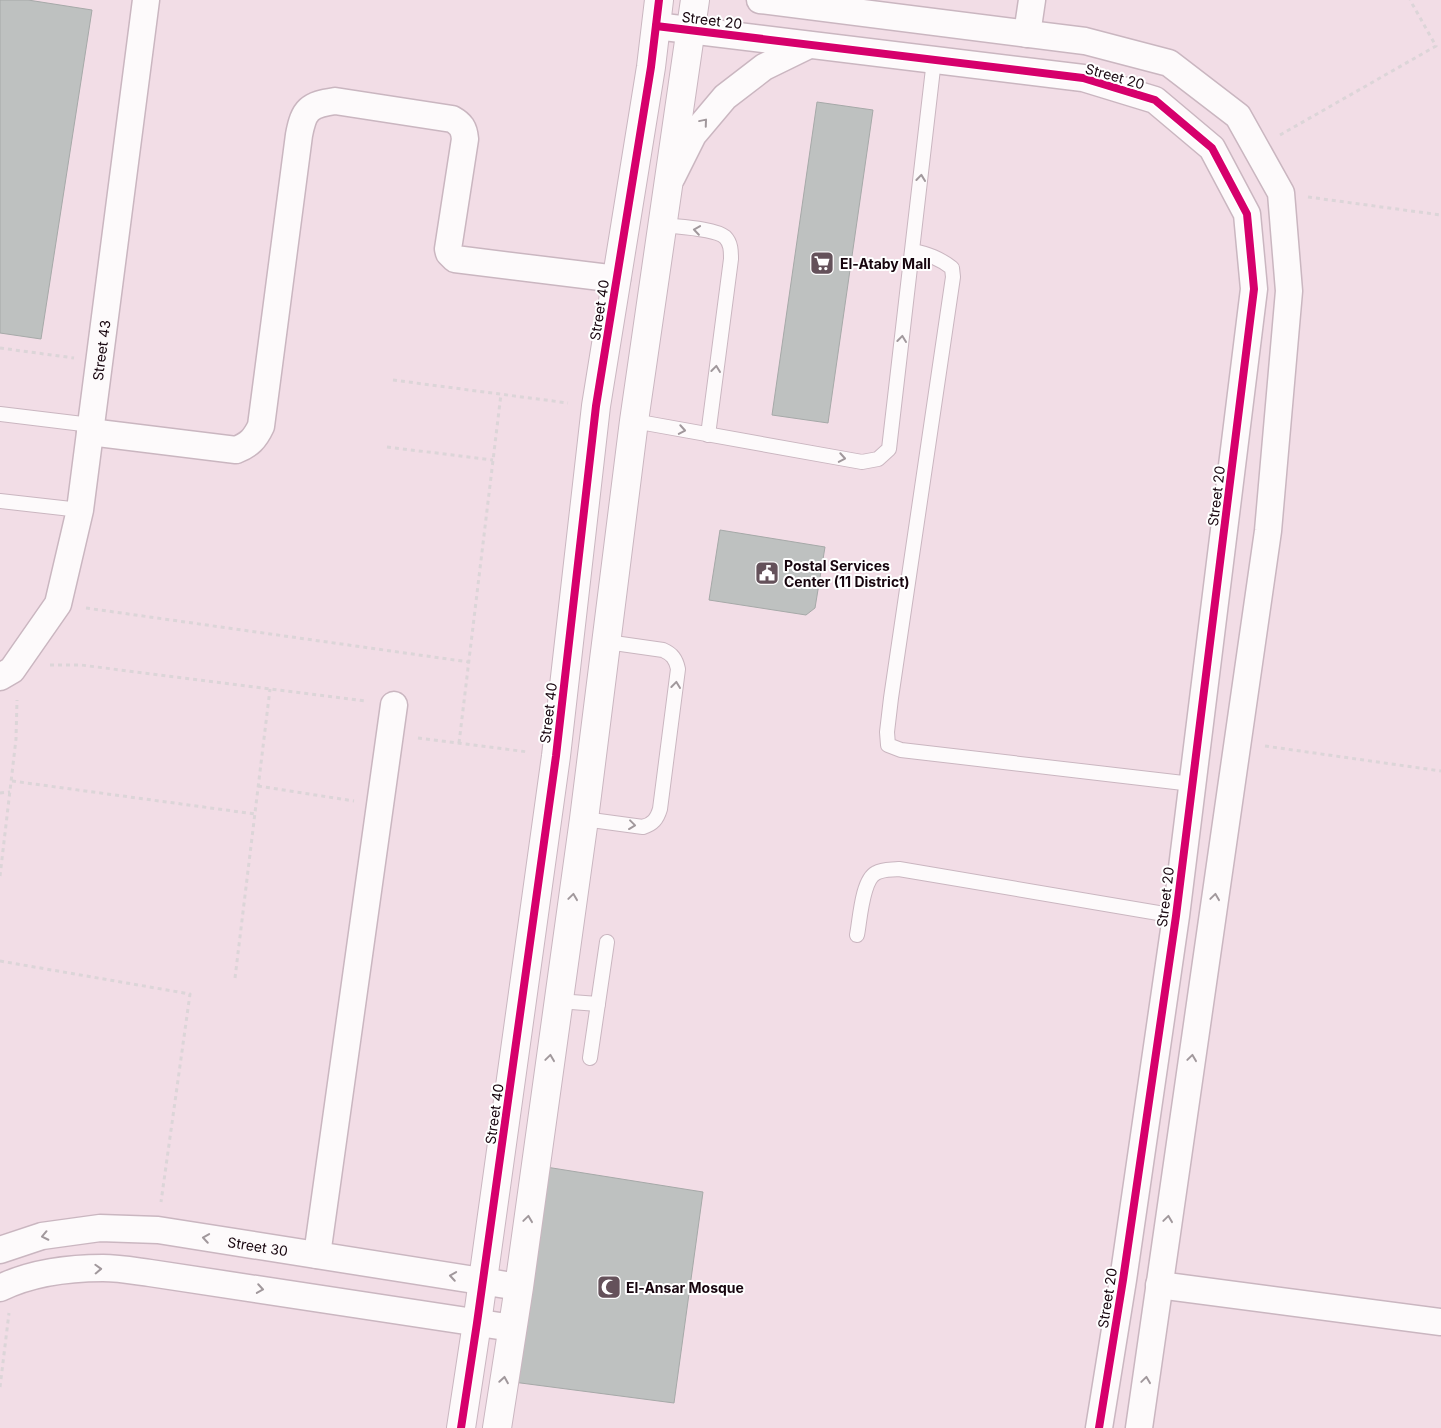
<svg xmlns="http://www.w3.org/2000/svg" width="1441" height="1428" font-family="Inter,sans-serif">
<rect width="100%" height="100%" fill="#f2dde6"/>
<g fill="#bec1c0" stroke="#a6a9a8">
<path d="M 0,0 L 28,0 L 92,10 L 41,339 L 0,333 Z"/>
<path d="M 817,102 L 873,110 L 828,423 L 772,415 Z"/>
<path d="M 720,530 L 825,547 L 815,608 L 806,615 L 709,600 Z"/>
<path d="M 546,1167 L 703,1192 L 674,1403 L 513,1382 Z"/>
</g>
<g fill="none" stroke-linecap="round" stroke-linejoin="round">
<g stroke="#cab6c0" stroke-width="16">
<g id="service">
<path d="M 663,225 C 678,227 714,228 725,237 C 731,243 731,251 731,259 L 708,435"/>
<path d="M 913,251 C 928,254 939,258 952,268 L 953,277 L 891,698 L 887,732 L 888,745 L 901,750 L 1192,784"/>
<path d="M 0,414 L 91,425"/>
<path d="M 634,421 L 862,462 L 878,459 L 889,449 L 934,60"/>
<path d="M 0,501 L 80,510"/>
<path d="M 584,819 L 643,827 C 653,824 657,819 660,809 L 678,669 C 676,659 672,654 663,650 L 607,642"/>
<path d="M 857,935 C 860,920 862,880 876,873 C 883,869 891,870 899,869 L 1176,916"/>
<path d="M 558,1001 L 598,1004"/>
<path d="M 590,1058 L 607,942"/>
</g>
</g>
<g stroke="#cab6c0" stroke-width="29">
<g id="minor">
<path d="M 760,0 L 1085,41 L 1169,63 L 1238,116 L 1281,193 L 1289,291 L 1268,531 L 1139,1428"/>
<path d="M 656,26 L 1083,78 L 1155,100 L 1212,148 L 1247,214 L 1254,289 L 1176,916 L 1123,1280 L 1099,1428"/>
<path d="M 1027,34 L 1032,0"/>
<path d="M 672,177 L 693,135 L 725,97 L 764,67 L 809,45"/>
<path d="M 90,432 L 236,450 C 249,445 255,439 261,426 L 299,135 C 304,109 309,105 335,101 L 452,119 C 461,124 464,128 465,139 L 448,249 L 449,253 L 455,259 L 617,279"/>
<path id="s1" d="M 0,677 L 12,670 L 58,604 L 80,510 L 146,0"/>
<path id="s2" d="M 0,1250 L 42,1236 L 100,1228 L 158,1230 L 519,1287"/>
<path d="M 317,1255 L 394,705"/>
<path d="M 1159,1285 L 1441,1322"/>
<path d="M 0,1288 C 31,1273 69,1268 103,1268 C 119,1268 135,1271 150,1273 L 513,1328"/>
</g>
</g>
<g stroke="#cab6c0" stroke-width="30">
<g id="tertiary">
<path d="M 461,1428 L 477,1323 L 556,756 L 596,406 L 651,67 L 659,0"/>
<path d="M 497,1428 L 519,1287 L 584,819 L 634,421 L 695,0"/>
</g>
</g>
<g stroke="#dcd5d8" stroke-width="3" stroke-dasharray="4 4" stroke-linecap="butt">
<path d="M 1280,135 L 1436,46 L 1410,0"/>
<path d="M 1308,197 L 1441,215"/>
<path d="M 0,348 L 74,358"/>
<path d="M 393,380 L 568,403"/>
<path d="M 387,447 L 493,460"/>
<path d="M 86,608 L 469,662"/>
<path d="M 50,665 L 81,665 L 366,701"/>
<path d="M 418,738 L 528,752"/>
<path d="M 459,743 L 501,394"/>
<path d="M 1265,746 L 1441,771"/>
<path d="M 12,781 L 255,814"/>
<path d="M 258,786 L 354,801"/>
<path d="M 0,793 L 10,792"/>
<path d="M 0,876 L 16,739 L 17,700"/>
<path d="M 0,961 L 190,994 L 161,1202"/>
<path d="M 235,978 L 270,689"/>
<path d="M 0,1387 L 9,1313"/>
</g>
<use href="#service" stroke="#fdfafb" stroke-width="14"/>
<use href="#minor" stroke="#fdfafb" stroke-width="26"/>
<use href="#tertiary" stroke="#fdfafb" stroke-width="28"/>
<g stroke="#fff" stroke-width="11">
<g id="cycleway">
<path d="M 656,26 L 1083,78 L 1155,100 L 1212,148 L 1247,214 L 1254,289 L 1176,916 L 1123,1280 L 1099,1428"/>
<path d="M 461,1428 L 477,1323 L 556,756 L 596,406 L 651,67 L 659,0"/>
</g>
</g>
<use href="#cycleway" stroke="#d6006c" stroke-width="8"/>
</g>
<defs><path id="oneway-chevron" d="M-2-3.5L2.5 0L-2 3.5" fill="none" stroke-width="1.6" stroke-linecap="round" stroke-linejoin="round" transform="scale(1.25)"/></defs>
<g stroke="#a1989c">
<use href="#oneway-chevron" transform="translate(704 122) rotate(-50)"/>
<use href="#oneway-chevron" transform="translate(921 178) rotate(-84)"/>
<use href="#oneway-chevron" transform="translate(697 230) rotate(-172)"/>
<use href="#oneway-chevron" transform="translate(902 339) rotate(-83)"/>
<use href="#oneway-chevron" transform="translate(716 369) rotate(-83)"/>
<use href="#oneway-chevron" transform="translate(682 430) rotate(10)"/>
<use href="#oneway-chevron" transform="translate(842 458) rotate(10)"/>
<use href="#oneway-chevron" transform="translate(676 685) rotate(-83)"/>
<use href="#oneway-chevron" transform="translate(632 825) rotate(7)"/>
<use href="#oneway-chevron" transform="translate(573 897) rotate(-82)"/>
<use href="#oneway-chevron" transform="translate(1215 897) rotate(-82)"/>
<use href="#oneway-chevron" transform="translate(550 1058) rotate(-82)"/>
<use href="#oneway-chevron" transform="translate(1192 1058) rotate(-82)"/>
<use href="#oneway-chevron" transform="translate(528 1219) rotate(-82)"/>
<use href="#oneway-chevron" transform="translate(1168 1219) rotate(-82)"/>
<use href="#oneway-chevron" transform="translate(45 1236) rotate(168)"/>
<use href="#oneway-chevron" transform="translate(206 1238) rotate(-171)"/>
<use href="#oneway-chevron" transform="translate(98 1269) rotate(-2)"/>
<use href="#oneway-chevron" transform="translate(453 1276) rotate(-171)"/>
<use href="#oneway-chevron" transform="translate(260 1289) rotate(9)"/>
<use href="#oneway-chevron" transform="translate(504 1380) rotate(-81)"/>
<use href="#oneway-chevron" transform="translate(1146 1380) rotate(-82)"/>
</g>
<defs>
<g id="supermarket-square" transform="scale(1.25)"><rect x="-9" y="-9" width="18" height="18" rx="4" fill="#64515a" stroke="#fff"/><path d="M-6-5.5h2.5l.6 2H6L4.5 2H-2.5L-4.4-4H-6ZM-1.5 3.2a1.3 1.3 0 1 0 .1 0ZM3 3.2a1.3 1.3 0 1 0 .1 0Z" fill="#fff"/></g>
<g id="civic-square" transform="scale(1.25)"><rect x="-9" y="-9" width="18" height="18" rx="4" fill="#64515a" stroke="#fff"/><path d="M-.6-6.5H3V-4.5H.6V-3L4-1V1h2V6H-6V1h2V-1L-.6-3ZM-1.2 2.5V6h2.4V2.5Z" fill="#fff"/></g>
<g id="mosque-square" transform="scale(1.25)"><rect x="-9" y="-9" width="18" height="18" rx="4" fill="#64515a" stroke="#fff"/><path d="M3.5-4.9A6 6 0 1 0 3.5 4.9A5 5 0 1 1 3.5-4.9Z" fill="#fff"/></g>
</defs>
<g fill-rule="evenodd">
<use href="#supermarket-square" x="822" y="263"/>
<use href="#civic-square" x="767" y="573"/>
<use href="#mosque-square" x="609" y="1287"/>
</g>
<g text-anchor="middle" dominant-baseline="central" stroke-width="4" stroke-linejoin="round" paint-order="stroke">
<g font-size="14" fill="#17050e" stroke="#fff">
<text transform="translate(712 20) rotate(7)">Street 20</text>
<text transform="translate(1115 76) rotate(16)">Street 20</text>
<text transform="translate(599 310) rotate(-81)">Street 40</text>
<text stroke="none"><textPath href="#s1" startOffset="352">Street 43</textPath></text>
<text transform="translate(1216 496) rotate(-83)">Street 20</text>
<text transform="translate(548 713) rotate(-83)">Street 40</text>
<text transform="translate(1165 897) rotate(-83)">Street 20</text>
<text transform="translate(494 1114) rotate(-82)">Street 40</text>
<text stroke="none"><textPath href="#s2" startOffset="262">Street 30</textPath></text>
<text transform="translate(1107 1298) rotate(-81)">Street 20</text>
</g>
<g font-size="14" font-weight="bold" fill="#17050e" stroke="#fff" text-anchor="start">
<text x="840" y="263">El-Ataby Mall</text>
<text x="784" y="565">Postal Services<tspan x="784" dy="16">Center (11 District)</tspan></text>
<text x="626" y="1287">El-Ansar Mosque</text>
</g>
</g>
</svg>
